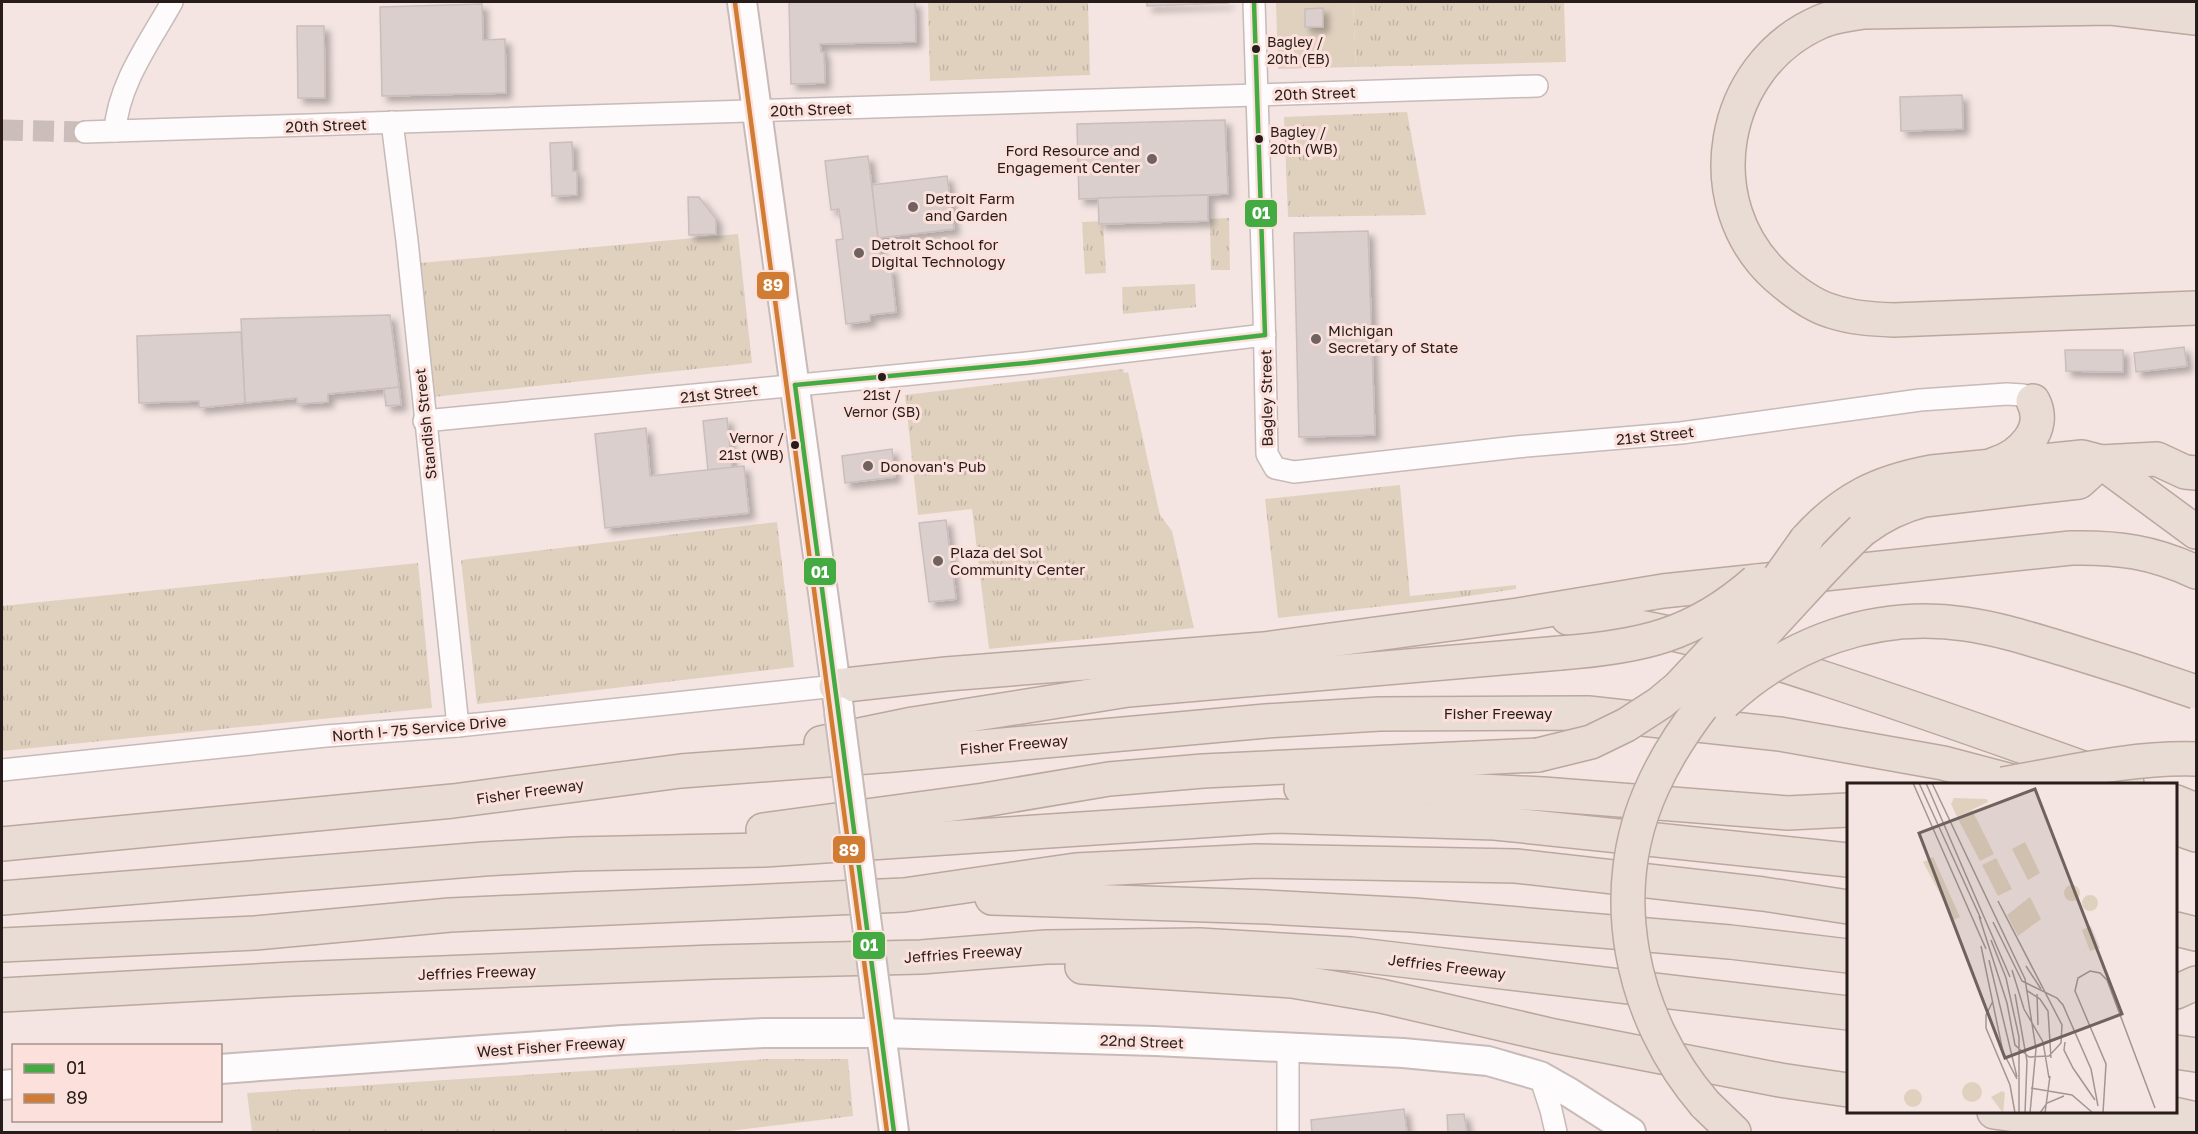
<svg xmlns="http://www.w3.org/2000/svg" width="2198" height="1134" font-family="'Golos Text',sans-serif">
<defs>
<pattern id="grass-tufts" width="24" height="20" patternUnits="userSpaceOnUse" patternTransform="scale(1.5)"><rect width="24" height="20" fill="#e0d1bf"/><path d="M3 7l-1-3M5 7V3M7 7l1-3M15 17l-1-3M17 17v-4M19 17l1-3" fill="none" stroke="#c0b3a4"/></pattern>
<filter id="shadow"><feDropShadow dx="5.5" dy="5.5" stdDeviation="3" flood-color="#0004"/></filter>
</defs>
<rect width="100%" height="100%" fill="#f4e5e2"/>
<g fill="url(#grass-tufts)">
<path d="M 928,2 L 1088,2 L 1090,75 L 930,81 Z"/>
<path d="M 1353,2 L 1564,2 L 1566,62 L 1356,67 Z"/>
<path d="M 1407,112 L 1426,215 L 1288,217 L 1284,117 Z"/>
<path d="M 1229,218 L 1230,270 L 1211,270 L 1210,219 Z"/>
<path d="M 1103,221 L 1106,273 L 1085,274 L 1082,222 Z"/>
<path d="M 738,234 L 752,363 L 433,397 L 420,263 Z"/>
<path d="M 1195,284 L 1196,307 L 1123,314 L 1122,287 Z"/>
<path d="M 1123,369 L 1124,373 L 1128,372 L 1160,515 L 1172,531 L 1194,628 L 989,649 L 972,509 L 918,515 L 905,395 Z"/>
<path d="M 1400,485 L 1410,596 L 1516,585 L 1516,589 L 1455,598 L 1278,618 L 1265,499 Z"/>
<path d="M 777,522 L 794,667 L 477,704 L 461,560 Z"/>
<path d="M 418,563 L 432,708 L 2,751 L 2,606 Z"/>
<path d="M 766,1059 L 848,1059 L 853,1116 L 722,1132 L 252,1132 L 247,1093 Z"/>
</g>
<path fill="#e0d1bf" d="M 1276,2 L 1353,2 L 1356,67 L 1278,69 Z"/>
<g fill="#dbcfcd" stroke="#cabdbd" stroke-width="1.5" filter="url(#shadow)">
<path d="M 789,2 L 915,2 L 916,42 L 820,44 L 821,52 L 824,52 L 825,83 L 791,84 Z"/>
<path d="M 1147,2 L 1228,2 L 1228,3 L 1147,6 Z"/>
<path d="M 482,4 L 483,40 L 505,39 L 506,93 L 382,96 L 380,7 Z"/>
<path d="M 1323,8 L 1323,27 L 1305,27 L 1305,9 Z"/>
<path d="M 297,26 L 324,26 L 325,98 L 298,98 Z"/>
<path d="M 1962,95 L 1963,129 L 1901,131 L 1900,97 Z"/>
<path d="M 1225,120 L 1228,194 L 1079,199 L 1077,124 Z"/>
<path d="M 572,142 L 573,171 L 577,171 L 577,195 L 552,196 L 550,143 Z"/>
<path d="M 868,156 L 882,268 L 891,267 L 896,312 L 870,315 L 870,321 L 846,324 L 836,240 L 843,239 L 839,209 L 831,210 L 825,161 Z"/>
<path d="M 947,176 L 954,229 L 878,238 L 872,185 Z"/>
<path d="M 1208,195 L 1208,221 L 1099,224 L 1098,198 Z"/>
<path d="M 688,197 L 699,197 L 716,219 L 716,234 L 689,235 Z"/>
<path d="M 1368,231 L 1375,435 L 1299,437 L 1294,233 Z"/>
<path d="M 390,315 L 399,387 L 328,394 L 328,402 L 297,404 L 297,398 L 245,403 L 241,319 Z"/>
<path d="M 241,332 L 245,403 L 199,408 L 199,401 L 139,403 L 137,336 Z"/>
<path d="M 2184,347 L 2187,366 L 2136,372 L 2134,353 Z"/>
<path d="M 2065,350 L 2123,350 L 2123,372 L 2066,371 Z"/>
<path d="M 399,387 L 401,405 L 386,406 L 384,389 Z"/>
<path d="M 727,418 L 732,468 L 708,470 L 703,421 Z"/>
<path d="M 646,428 L 650,476 L 744,466 L 749,513 L 605,528 L 595,434 Z"/>
<path d="M 892,449 L 895,477 L 845,483 L 842,456 Z"/>
<path d="M 946,520 L 956,599 L 929,602 L 919,523 Z"/>
<path d="M 1404,1109 L 1407,1132 L 1312,1132 L 1311,1120 Z"/>
<path d="M 1464,1114 L 1467,1132 L 1448,1132 L 1447,1115 Z"/>
</g>
<g fill="none" stroke-linecap="round" stroke-linejoin="round">
<path stroke="#cbbdba" stroke-width="21" stroke-dasharray="21 10" stroke-linecap="butt" d="M 2,130 L 85,132"/>
<g stroke="#c7bab8" stroke-width="24">
<g id="street">
<path d="M 1254,2 L 1264,312 L 1267,454 L 1275,468 L 1294,472 L 1516,447 L 1681,433 L 1920,400 L 2007,394 L 2023,395 L 2033,401"/>
<path d="M 392,122 L 407,241 L 458,726"/>
<path d="M 115,131 C 118,84 150,42 172,2"/>
<path d="M 85,132 L 1537,86"/>
<path d="M 424,421 L 1027,363 L 1265,335"/>
<path d="M 2,770 L 326,736 L 458,726 L 836,686"/>
<path d="M 1288,1047 L 1288,1132"/>
<path d="M 1540,1076 L 1551,1110 L 1556,1132"/>
</g>
</g>
<g stroke="#c7bab8" stroke-width="32">
<g id="secondary">
<path d="M 742,2 L 839,709"/>
<path d="M 876,994 L 894,1132"/>
<path d="M 220,1069 L 623,1040 L 764,1033 L 881,1033 L 1155,1041 L 1403,1053 L 1488,1061 L 1540,1076 L 1570,1093 L 1631,1132"/>
<path d="M 2,1085 L 14,1084"/>
</g>
</g>
<g stroke="#baa89e" stroke-width="36">
<g id="highway">
<path d="M 2196,18 L 2111,8 L 1864,12 C 1849,14 1833,16 1820,22 C 1719,66 1696,204 1777,277 C 1793,291 1811,305 1831,311 C 1852,318 1872,319 1894,320 L 2196,308"/>
<path d="M 2101,462 L 2196,532"/>
<path d="M 1995,464 C 2021,456 2048,429 2033,401"/>
<path d="M 1862,530 C 1882,515 1900,506 1924,500 L 2079,482 L 2101,462"/>
<path d="M 1806,540 C 1843,499 1878,482 1932,472 L 2082,457 L 2101,462 L 2157,459 L 2185,472 L 2196,473"/>
<path d="M 1568,618 C 1659,624 1744,652 1829,680 C 1929,713 2028,748 2127,784"/>
<path d="M 836,686 L 946,674 L 1264,649 L 1518,615 L 1663,591 L 2071,548 C 2118,547 2153,552 2196,572"/>
<path d="M 821,743 L 913,724 L 1128,690 L 1560,653"/>
<path d="M 1301,788 L 1421,788 L 1543,794 L 1788,813 L 1848,810"/>
<path d="M 2176,802 L 2196,810"/>
<path d="M 2176,828 L 2196,835"/>
<path d="M 763,830 L 984,800 L 1109,779 L 1203,771 L 1538,755"/>
<path d="M 2,844 L 453,801 L 681,771 L 893,755 L 1266,721 L 1379,714 L 1588,713 L 1780,734 L 1943,763 L 2023,784"/>
<path d="M 2,898 L 484,859 L 574,854 L 764,850 L 1277,816 L 1495,823 L 1848,860"/>
<path d="M 992,898 L 1267,907 L 1413,915 L 1730,942 L 1848,956"/>
<path d="M 2176,929 L 2196,934"/>
<path d="M 2,945 L 255,933 L 450,915 L 904,895 L 1076,870 L 1256,861 L 1516,866 L 1763,894 L 1848,907"/>
<path d="M 1082,967 L 1292,981 L 1381,996 L 1554,1036 L 1780,1080 L 1848,1090"/>
<path d="M 2176,992 L 2196,983"/>
<path d="M 2,995 L 292,979 L 713,962 L 921,957 L 1046,947 L 1199,945 L 1351,954 L 1848,1013"/>
<path d="M 2176,1052 L 2196,1055"/>
<path d="M 1705,1104 L 1734,1132"/>
<path d="M 1994,1112 L 2071,1123 L 2168,1132"/>
<path d="M 2165,1112 L 2196,1119"/>
</g>
</g>
<use href="#street" stroke="#fdfbfb" stroke-width="21"/>
<use href="#secondary" stroke="#fdfbfb" stroke-width="28"/>
<use href="#highway" stroke="#e9dcd4" stroke-width="33"/>
<g stroke="#c7bab8" stroke-width="32" stroke-linecap="butt">
<path id="secondary-bridge" d="M 839,711 L 876,994"/>
</g>
<g stroke="#baa89e" stroke-width="36" stroke-linecap="butt">
<g id="highway-bridge">
<path d="M 1560,653 C 1640,647 1694,636 1756,581"/>
<path d="M 1724,703 C 1789,642 1876,611 1965,624 C 2000,629 2033,640 2067,650 C 2110,663 2153,677 2196,692"/>
<path d="M 1538,755 L 1591,742 L 1626,725 L 1660,703 L 1678,688 L 1772,588 L 1806,540"/>
<path d="M 2003,784 C 2066,773 2132,757 2196,759"/>
<path d="M 1705,1104 C 1630,1017 1604,892 1653,786 C 1682,722 1731,670 1777,619 C 1805,589 1832,558 1862,530"/>
</g>
</g>
<use href="#secondary-bridge" stroke="#fdfbfb" stroke-width="28"/>
<use href="#highway-bridge" stroke="#e9dcd4" stroke-width="33"/>
<g stroke="#fbe0db" stroke-width="9">
<g id="bus-1">
<path d="M 1254,2 L 1265,335"/>
<path d="M 795,385 L 894,1132"/>
<path d="M 795,385 L 1027,363 L 1265,335"/>
</g>
</g>
<g stroke="#fbe0db" stroke-width="9">
<path id="bus-2" d="M 735,3 L 887,1132"/>
</g>
<use href="#bus-1" stroke="#44aa42" stroke-width="4.5"/>
<use href="#bus-2" stroke="#d07c32" stroke-width="4.5"/>
</g>
<g fill="#271c19" stroke="#fbe0db" stroke-width="2">
<circle cx="1256" cy="49" r="5"/>
<circle cx="1259" cy="139" r="5"/>
<circle cx="882" cy="377" r="5"/>
<circle cx="795" cy="445" r="5"/>
</g>
<g fill="#6f625f" stroke="#fbe0db" stroke-width="2">
<circle cx="1152" cy="159" r="6"/>
<circle cx="913" cy="207" r="6"/>
<circle cx="859" cy="253" r="6"/>
<circle cx="1316" cy="339" r="6"/>
<circle cx="868" cy="466" r="6"/>
<circle cx="938" cy="561" r="6"/>
</g>
<g text-anchor="middle" dominant-baseline="central" stroke-width="6" stroke-linejoin="round" paint-order="stroke">
<g font-size="14" fill="#271c19" stroke="#fbe0db" text-anchor="start">
<text x="1267" y="41">Bagley /<tspan x="1267" dy="17">20th (EB)</tspan></text>
<text x="1270" y="131">Bagley /<tspan x="1270" dy="17">20th (WB)</tspan></text>
<text x="882" y="394" text-anchor="middle">21st /<tspan x="882" dy="17">Vernor (SB)</tspan></text>
<text x="784" y="437" text-anchor="end">Vernor /<tspan x="784" dy="17">21st (WB)</tspan></text>
</g>
<g font-size="15" fill="#271c19" stroke="#fbe0db">
<text transform="translate(1315 93) rotate(-2)">20th Street</text>
<text transform="translate(811 109) rotate(-2)">20th Street</text>
<text transform="translate(326 125) rotate(-2)">20th Street</text>
<text transform="translate(719 393) rotate(-6)">21st Street</text>
<text transform="translate(1266 398) rotate(-91)">Bagley Street</text>
<text transform="translate(425 424) rotate(-96)">Standish Street</text>
<text transform="translate(1655 435) rotate(-6)">21st Street</text>
<text x="1498" y="713">Fisher Freeway</text>
<text transform="translate(419 728) rotate(-5)">North I- 75 Service Drive</text>
<text transform="translate(1014 744) rotate(-5)">Fisher Freeway</text>
<text transform="translate(530 791) rotate(-8)">Fisher Freeway</text>
<text transform="translate(963 953) rotate(-4)">Jeffries Freeway</text>
<text transform="translate(1447 966) rotate(7)">Jeffries Freeway</text>
<text transform="translate(477 972) rotate(-2)">Jeffries Freeway</text>
<text transform="translate(1142 1041) rotate(2)">22nd Street</text>
<text transform="translate(551 1046) rotate(-4)">West Fisher Freeway</text>
</g>
<g font-size="15" fill="#271c19" stroke="#fbe0db" text-anchor="start">
<text x="1140" y="150" text-anchor="end">Ford Resource and<tspan x="1140" dy="17">Engagement Center</tspan></text>
<text x="925" y="198">Detroit Farm<tspan x="925" dy="17">and Garden</tspan></text>
<text x="871" y="244">Detroit School for<tspan x="871" dy="17">Digital Technology</tspan></text>
<text x="1328" y="330">Michigan<tspan x="1328" dy="17">Secretary of State</tspan></text>
<text x="880" y="466">Donovan's Pub</text>
<text x="950" y="552">Plaza del Sol<tspan x="950" dy="17">Community Center</tspan></text>
</g>
</g>
<g transform="translate(1847 783)">
<rect width="330" height="330" fill="#f4e5e2"/>
<path d="M 125,27 L 147,71 L 133,78 L 110,34 ZM 178,59 L 193,90 L 181,97 L 165,66 ZM 86,74 L 113,134 L 107,137 L 76,79 ZM 149,75 L 165,106 L 151,113 L 135,82 ZM217 110a8 8 0 1 1 16 0a8 8 0 1 1-16 0ZM235 120a8 8 0 1 1 16 0a8 8 0 1 1-16 0ZM 183,114 L 194,136 L 171,153 L 160,132 ZM 244,143 L 253,165 L 243,168 L 235,147 ZM115 309a10 10 0 1 1 20 0a10 10 0 1 1-20 0ZM57 315a9 9 0 1 1 18 0a9 9 0 1 1-18 0ZM 155,308 L 158,310 L 156,330 L 144,314 Z" fill="#e0d1bf"/>
<path d="M 107,15 L 140,16 L 141,19 L 110,34 L 104,21 Z" fill="#e0d1bf"/>
<path fill="none" stroke="#a29592" stroke-width="1.5" d="M 66,0 L 139,166M 72,0 L 134,136M 79,0 L 163,194M 85,0 L 178,196 L 189,266 L 183,330M 132,133 L 160,220 L 168,262 L 182,274 L 202,273 L 214,260 L 215,242 L 151,118M 146,139 L 175,198 L 210,215 L 216,222 L 244,286 L 251,323M 144,157 L 159,195 L 172,254 L 172,330M 134,163 L 156,269 L 170,296M 142,177 L 170,294M 179,183 L 194,206M 165,187 L 177,226 L 196,259 L 202,295M 179,207 L 193,216 L 201,228 L 204,275M 168,211 L 180,278 L 178,330M 190,211 L 191,242M 146,218 L 139,232 L 139,245 L 163,302 L 168,330M 218,259 L 217,267 L 226,285 L 248,317M 184,305 L 225,312 L 246,330M 193,330 L 200,320 L 217,313M 198,330 L 203,293M 256,330 L 259,281 L 228,208 L 231,195 L 243,188 L 253,190 L 260,197 L 308,325"/>
<path fill="#6f625f" fill-opacity="0.15" stroke="#6f625f" stroke-width="3" d="M 188,6 L 275,231 L 158,275 L 72,50 Z"/>
<rect width="330" height="330" fill="none" stroke="#271c19" stroke-width="3"/>
</g>
<g stroke="#fbe0db" stroke-width="2">
<rect x="1244" y="199" width="34" height="29" rx="6" fill="#44aa42"/>
<rect x="756" y="271" width="34" height="29" rx="6" fill="#d07c32"/>
<rect x="803" y="557" width="34" height="29" rx="6" fill="#44aa42"/>
<rect x="832" y="835" width="34" height="29" rx="6" fill="#d07c32"/>
<rect x="852" y="931" width="34" height="29" rx="6" fill="#44aa42"/>
</g>
<g font-size="16" text-anchor="middle" font-weight="bold" fill="#fff">
<text x="1261" y="219">01</text>
<text x="773" y="291">89</text>
<text x="820" y="578">01</text>
<text x="849" y="856">89</text>
<text x="869" y="951">01</text>
</g>
<rect width="2198" height="1134" fill="none" stroke="#271c19" stroke-width="6"/>
<rect x="12" y="1044" width="210" height="78" fill="#fbe0db" stroke="#a6928d" stroke-width="1.5"/>
<rect x="24" y="1064" width="30" height="9" fill="#44aa42" stroke="#a6928d" stroke-width="1.5"/>
<text x="66" y="1074" font-size="18" fill="#271c19">01</text>
<rect x="24" y="1094" width="30" height="9" fill="#d07c32" stroke="#a6928d" stroke-width="1.5"/>
<text x="66" y="1104" font-size="18" fill="#271c19">89</text>
</svg>
